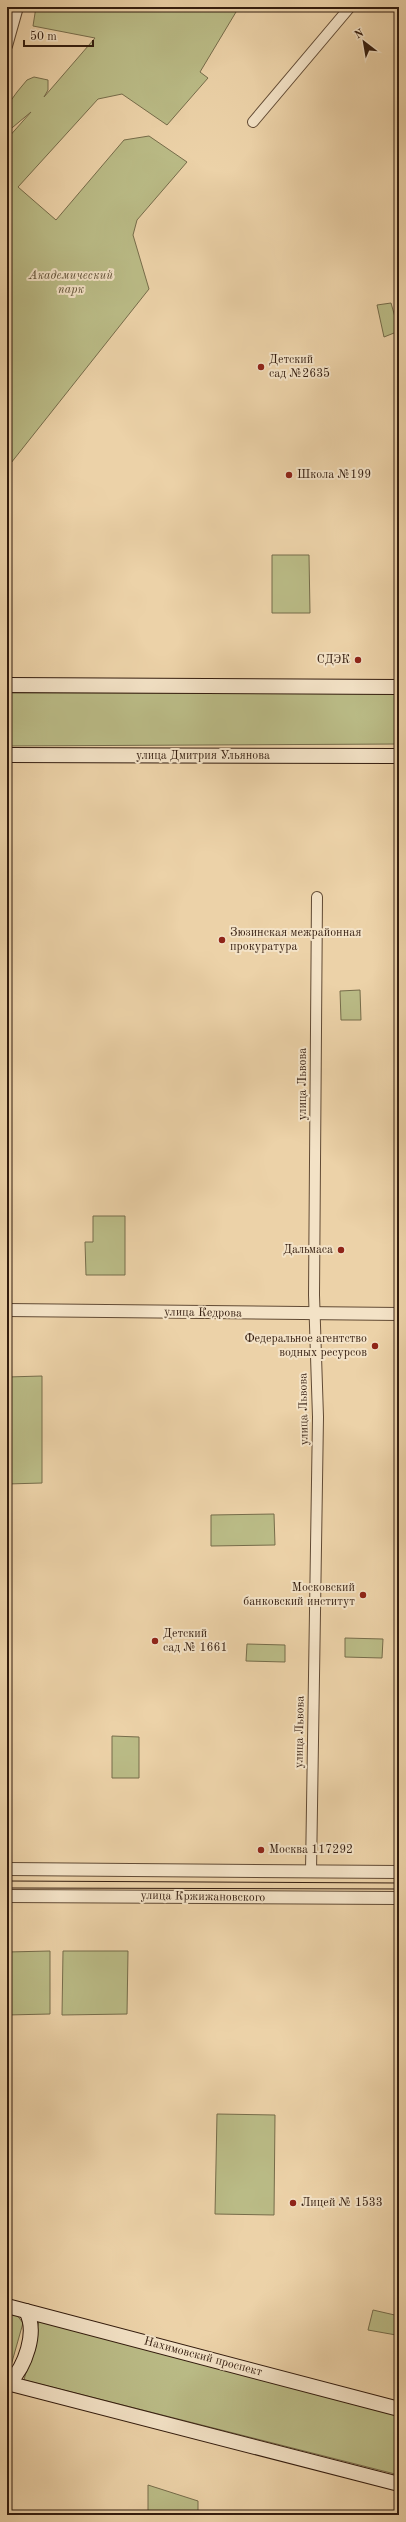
<svg xmlns="http://www.w3.org/2000/svg" width="406" height="2522" font-family="'Old Standard TT',serif">
<rect width="100%" height="100%" fill="#ecd2a8"/>
<filter id="stains"><feTurbulence type="fractalNoise" baseFrequency=".005" numOctaves="4"/><feColorMatrix values="0 0 0 0 .2 0 0 0 0 .09 0 0 0 0 .02 0 0 0 .5 -.17"/></filter>
<radialGradient id="worn" r=".72"><stop offset=".6" stop-color="#630" stop-opacity="0"/><stop offset="1" stop-color="#630" stop-opacity=".3"/></radialGradient>
<g fill="#babb86" stroke="#766c4a">
<path d="M 36,7 L 229,7 L 236,12 L 200,72 L 208,78 L 167,125 L 122,94 L 98,99 L 18,187 L 56,220 L 124,140 L 149,136 L 187,162 L 137,220 L 133,235 L 149,289 L 7,468 L 7,139 L 31,112 L 7,132 L 7,106 L 17,92 L 27,80 L 34,77 L 48,80 L 48,90 L 44,97 L 95,38 L 33,26 Z"/>
<path d="M 391,303 L 399,331 L 384,337 L 377,305 Z"/>
<path d="M 272,555 L 309,555 L 310,613 L 272,613 Z"/>
<path d="M 7,693 L 399,693 L 399,744 L 7,746 Z"/>
<path d="M 360,990 L 361,1020 L 341,1020 L 340,991 Z"/>
<path d="M 93,1216 L 125,1216 L 125,1275 L 86,1275 L 85,1242 L 93,1242 Z"/>
<path d="M 42,1376 L 42,1483 L 7,1484 L 7,1377 Z"/>
<path d="M 274,1514 L 275,1545 L 211,1546 L 211,1515 Z"/>
<path d="M 345,1638 L 383,1639 L 382,1658 L 345,1657 Z"/>
<path d="M 247,1644 L 285,1645 L 285,1662 L 246,1661 Z"/>
<path d="M 112,1736 L 139,1737 L 139,1778 L 112,1778 Z"/>
<path d="M 50,1951 L 50,2014 L 7,2015 L 7,1952 Z"/>
<path d="M 63,1951 L 128,1951 L 127,2014 L 62,2015 Z"/>
<path d="M 397,1962 L 399,1962 L 399,1998 L 396,1998 Z"/>
<path d="M 217,2114 L 275,2115 L 274,2215 L 215,2214 Z"/>
<path d="M 373,2310 L 399,2316 L 396,2335 L 368,2330 Z"/>
<path d="M 7,2312 L 16,2314 L 23,2323 L 10,2369 L 7,2370 Z"/>
<path d="M 39,2321 L 399,2415 L 399,2475 L 24,2380 Z"/>
<path d="M 148,2485 L 198,2501 L 198,2515 L 148,2515 Z"/>
</g>
<g fill="none" stroke-linecap="round" stroke-linejoin="round">
<g stroke="#614a34" stroke-width="12">
<g id="minor">
<path d="M 7,46 L 18,7"/>
<path d="M 253,122 L 350,7"/>
<path d="M 311,1871 L 318,1417 L 314,1295 L 317,897"/>
</g>
</g>
<g stroke="#614a34" stroke-width="14">
<g id="tertiary">
<path d="M 7,1310 L 399,1314"/>
<path d="M 7,1869 L 399,1872"/>
<path d="M 7,1896 L 399,1898"/>
</g>
</g>
<g stroke="#331c0e" stroke-width="16">
<g id="secondary">
<path d="M 7,685 L 399,687"/>
<path d="M 7,755 L 399,756"/>
<path d="M 7,2306 L 399,2409"/>
<path d="M 7,2383 L 399,2484"/>
<path d="M 9,2383 C 25,2367 38,2332 26,2311"/>
</g>
</g>
<use href="#minor" stroke="#f3e2c6" stroke-width="10"/>
<use href="#tertiary" stroke="#f3e2c6" stroke-width="12"/>
<use href="#secondary" stroke="#f3e2c6" stroke-width="14"/>
<g stroke="#331c0e" stroke-width="1">
<path d="M 7,1881 L 399,1883"/>
<path d="M 7,1888 L 399,1889"/>
</g>
</g>
<g fill="#8f2418" stroke="#f3e2c6" stroke-width="1.5">
<circle cx="261" cy="367" r="4"/>
<circle cx="289" cy="475" r="4"/>
<circle cx="358" cy="660" r="4"/>
<circle cx="222" cy="940" r="4"/>
<circle cx="341" cy="1250" r="4"/>
<circle cx="375" cy="1346" r="4"/>
<circle cx="363" cy="1595" r="4"/>
<circle cx="155" cy="1641" r="4"/>
<circle cx="261" cy="1850" r="4"/>
<circle cx="293" cy="2203" r="4"/>
</g>
<g text-anchor="middle" dominant-baseline="central" stroke-width="4" stroke-linejoin="round" paint-order="stroke">
<g font-size="12" font-style="italic" fill="#5c4c32" stroke="#f3e2c6">
<text x="71" y="276">Академический<tspan x="71" dy="14">парк</tspan></text>
</g>
<g font-size="12" fill="#331c0e" stroke="#f3e2c6" text-anchor="start">
<text x="269" y="360">Детский<tspan x="269" dy="14">сад №2635</tspan></text>
<text x="297" y="475">Школа №199</text>
<text x="350" y="660" text-anchor="end">СДЭК</text>
<text x="230" y="933">Зюзинская межрайонная<tspan x="230" dy="14">прокуратура</tspan></text>
<text x="333" y="1250" text-anchor="end">Дальмаса</text>
<text x="367" y="1339" text-anchor="end">Федеральное агентство<tspan x="367" dy="14">водных ресурсов</tspan></text>
<text x="355" y="1588" text-anchor="end">Московский<tspan x="355" dy="14">банковский институт</tspan></text>
<text x="163" y="1634">Детский<tspan x="163" dy="14">сад № 1661</tspan></text>
<text x="269" y="1850">Москва 117292</text>
<text x="301" y="2203">Лицей № 1533</text>
</g>
<g font-size="12" fill="#331c0e" stroke="#f3e2c6">
<text x="203" y="756">улица Дмитрия Ульянова</text>
<text transform="translate(303 1084) rotate(-90)">улица Львова</text>
<text transform="translate(203 1313) rotate(1)">улица Кедрова</text>
<text transform="translate(304 1409) rotate(-91)">улица Львова</text>
<text transform="translate(300 1732) rotate(-89)">улица Львова</text>
<text transform="translate(203 1897) rotate(1)">улица Кржижановского</text>
<text transform="translate(203 2357) rotate(15)">Нахимовский проспект</text>
</g>
</g>
<rect width="406" height="2522" fill="none" stroke="#ecd2a8" stroke-width="24"/>
<rect x="8" y="8" width="390" height="2506" fill="none" stroke="#331c0e" stroke-width="2"/>
<rect x="12" y="12" width="382" height="2498" fill="none" stroke="#331c0e"/>
<g transform="translate(364 42) rotate(329)" stroke="#f3e2c6" stroke-width="3" paint-order="stroke">
<path d="M0-3L7 15L0 10L-7 15Z" fill="#331c0e"/>
<text y="-6" font-size="11" font-weight="bold" text-anchor="middle" fill="#331c0e">N</text>
</g>
<path d="M24 40v6h69v-6" fill="none" stroke="#331c0e" stroke-width="2"/>
<text x="30" y="40" font-size="12" fill="#331c0e" stroke="#f3e2c6" stroke-width="3" paint-order="stroke">50 m</text>
<rect width="100%" height="100%" filter="url(#stains)"/>
<rect width="100%" height="100%" fill="url(#worn)"/>
</svg>
